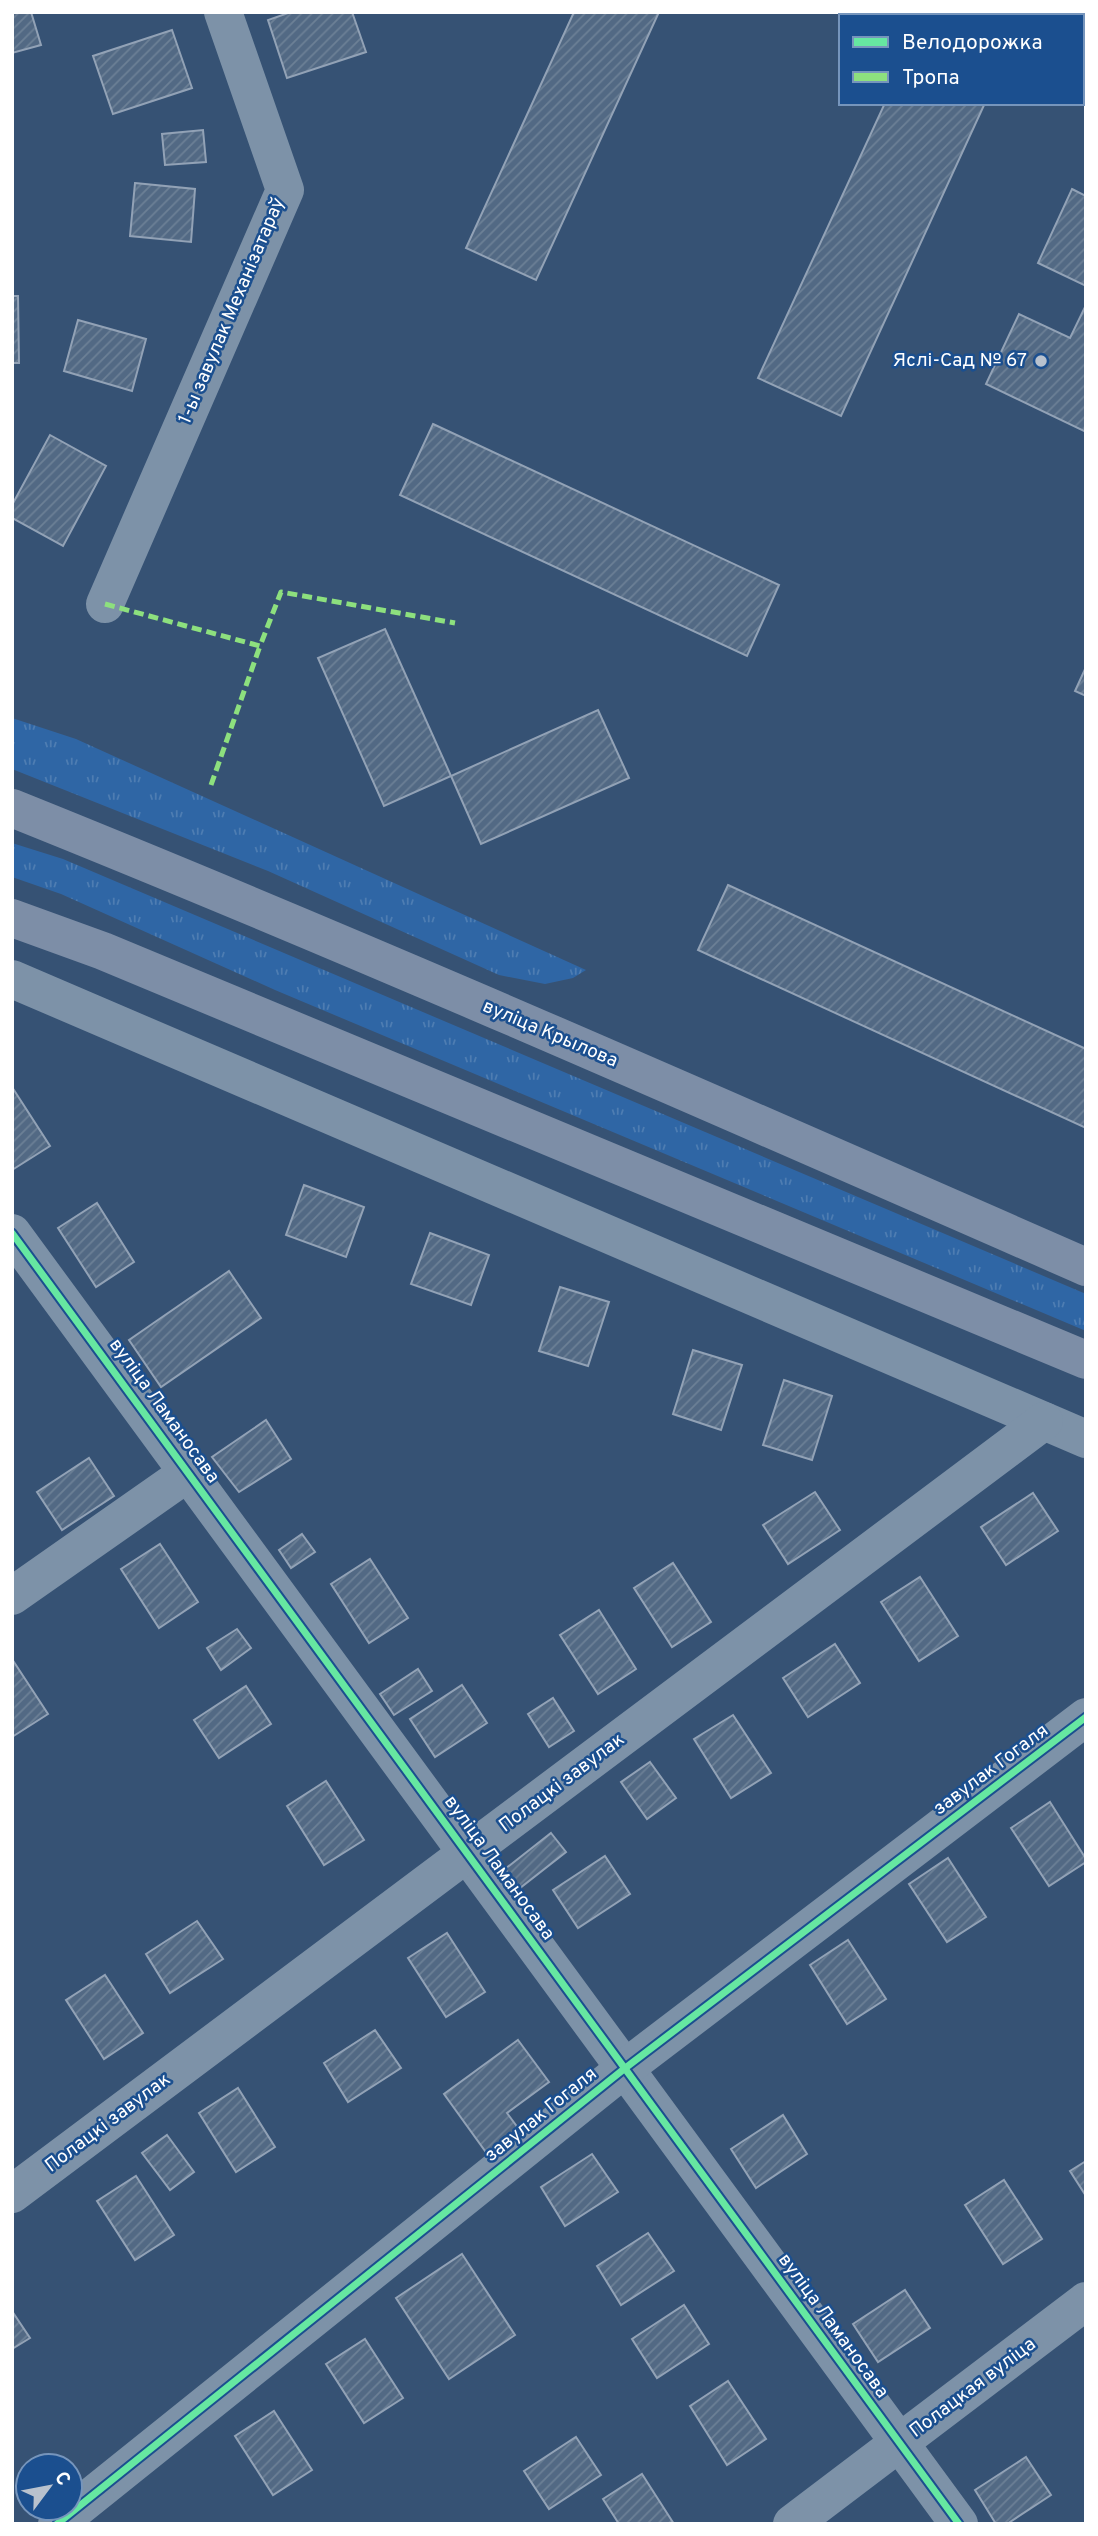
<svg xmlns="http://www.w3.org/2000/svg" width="1098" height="2536" font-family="Overpass,sans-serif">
<defs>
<pattern id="grass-tufts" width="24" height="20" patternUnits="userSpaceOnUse" patternTransform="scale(1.75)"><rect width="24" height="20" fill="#2f66a5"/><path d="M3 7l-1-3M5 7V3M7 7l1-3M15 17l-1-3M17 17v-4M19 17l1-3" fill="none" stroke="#4e7db2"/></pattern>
<pattern id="building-hatch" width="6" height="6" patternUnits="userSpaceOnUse" patternTransform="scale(1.75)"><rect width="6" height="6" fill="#526984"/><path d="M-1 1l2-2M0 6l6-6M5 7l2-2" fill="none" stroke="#6c8096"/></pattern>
</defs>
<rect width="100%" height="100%" fill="#365274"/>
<g fill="url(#grass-tufts)">
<path d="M 12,718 L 76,739 L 586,970 L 573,978 L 545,984 L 499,975 L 268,871 L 12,769 Z"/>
<path d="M 12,843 L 63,859 L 1086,1294 L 1086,1331 L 275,990 L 61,894 L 12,877 Z"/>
</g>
<g fill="url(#building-hatch)" stroke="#92a2b6" stroke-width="2">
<path d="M 12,12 L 31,12 L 41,45 L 12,53 Z"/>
<path d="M 291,12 L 352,12 L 366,52 L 287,78 L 268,20 Z"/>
<path d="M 574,12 L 659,12 L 536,280 L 466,248 Z"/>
<path d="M 172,30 L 192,88 L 113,114 L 93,56 Z"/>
<path d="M 885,103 L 985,103 L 841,416 L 758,378 Z"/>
<path d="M 203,130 L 206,162 L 165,165 L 162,134 Z"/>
<path d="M 135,183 L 195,189 L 191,242 L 130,236 Z"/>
<path d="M 1072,189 L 1086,196 L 1086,286 L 1038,263 Z"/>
<path d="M 12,296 L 18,296 L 19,363 L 12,363 Z"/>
<path d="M 1086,305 L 1086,432 L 986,384 L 1019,314 L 1070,338 Z"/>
<path d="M 78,320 L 146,339 L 132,391 L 64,371 Z"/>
<path d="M 433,424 L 779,585 L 747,656 L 400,495 Z"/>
<path d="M 50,435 L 106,466 L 63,546 L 12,518 L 12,505 Z"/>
<path d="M 385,629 L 451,776 L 384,806 L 318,658 Z"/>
<path d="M 1086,667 L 1086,696 L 1075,691 Z"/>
<path d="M 598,710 L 629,778 L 481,844 L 451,776 Z"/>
<path d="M 728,885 L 1086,1049 L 1086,1128 L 698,950 Z"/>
<path d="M 12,1087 L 50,1146 L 12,1170 Z"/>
<path d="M 304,1185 L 364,1207 L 346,1257 L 286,1235 Z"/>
<path d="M 97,1203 L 134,1262 L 96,1287 L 58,1228 Z"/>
<path d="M 430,1233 L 489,1255 L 471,1305 L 411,1284 Z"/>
<path d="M 229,1271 L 261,1318 L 161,1387 L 129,1340 Z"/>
<path d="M 560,1287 L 609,1302 L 588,1366 L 539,1351 Z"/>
<path d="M 693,1350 L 742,1365 L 721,1430 L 673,1414 Z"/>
<path d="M 784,1380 L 832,1396 L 812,1460 L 763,1445 Z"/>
<path d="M 266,1420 L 291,1459 L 239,1492 L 212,1457 Z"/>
<path d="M 89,1458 L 114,1496 L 62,1530 L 37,1492 Z"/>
<path d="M 815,1492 L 840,1530 L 788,1564 L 763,1525 Z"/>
<path d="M 1033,1493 L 1058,1531 L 1006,1565 L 981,1527 Z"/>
<path d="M 302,1534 L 315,1552 L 291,1568 L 279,1550 Z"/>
<path d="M 160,1544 L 198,1602 L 159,1628 L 121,1569 Z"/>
<path d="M 370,1559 L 408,1618 L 369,1643 L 331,1584 Z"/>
<path d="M 673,1563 L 711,1622 L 672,1647 L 634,1588 Z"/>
<path d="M 920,1577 L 958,1636 L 919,1661 L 881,1602 Z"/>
<path d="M 599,1610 L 636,1669 L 598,1694 L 560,1635 Z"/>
<path d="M 237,1629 L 251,1648 L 221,1670 L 207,1648 Z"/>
<path d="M 835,1644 L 860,1683 L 808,1717 L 783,1678 Z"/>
<path d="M 12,1659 L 48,1714 L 12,1737 Z"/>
<path d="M 418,1669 L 432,1691 L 394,1715 L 380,1694 Z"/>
<path d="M 462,1685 L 487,1723 L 435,1757 L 410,1719 Z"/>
<path d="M 246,1686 L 271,1724 L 219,1758 L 194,1720 Z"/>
<path d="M 553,1698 L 574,1731 L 549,1747 L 528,1714 Z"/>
<path d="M 733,1715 L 771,1773 L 731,1798 L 694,1739 Z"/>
<path d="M 650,1762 L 676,1798 L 647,1819 L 621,1782 Z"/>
<path d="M 326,1781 L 364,1840 L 324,1865 L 287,1806 Z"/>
<path d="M 1050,1802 L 1086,1859 L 1086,1862 L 1049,1886 L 1011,1828 Z"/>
<path d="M 551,1833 L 566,1852 L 520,1888 L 505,1869 Z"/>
<path d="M 605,1856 L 630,1894 L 578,1928 L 553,1890 Z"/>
<path d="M 948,1858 L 986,1917 L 947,1942 L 909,1884 Z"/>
<path d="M 197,1921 L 223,1959 L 170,1993 L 146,1954 Z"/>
<path d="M 447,1933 L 485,1992 L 446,2017 L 408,1958 Z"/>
<path d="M 848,1940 L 886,1999 L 847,2024 L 810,1965 Z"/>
<path d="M 105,1975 L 143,2033 L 104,2059 L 66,2000 Z"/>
<path d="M 375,2030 L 401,2068 L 348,2102 L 324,2063 Z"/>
<path d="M 518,2040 L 549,2082 L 507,2113 L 521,2132 L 488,2155 L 444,2094 Z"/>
<path d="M 238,2088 L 275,2147 L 236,2172 L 199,2113 Z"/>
<path d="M 783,2115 L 807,2154 L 756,2188 L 731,2149 Z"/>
<path d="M 167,2135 L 194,2172 L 170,2190 L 142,2153 Z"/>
<path d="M 592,2154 L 618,2192 L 565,2226 L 541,2187 Z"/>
<path d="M 1086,2161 L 1086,2196 L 1070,2171 Z"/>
<path d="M 136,2176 L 174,2235 L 135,2260 L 97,2201 Z"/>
<path d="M 1004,2180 L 1042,2239 L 1003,2264 L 965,2205 Z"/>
<path d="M 648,2233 L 674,2271 L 621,2305 L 597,2266 Z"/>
<path d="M 462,2254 L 515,2335 L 449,2379 L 396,2298 Z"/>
<path d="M 905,2290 L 930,2328 L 878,2362 L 853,2324 Z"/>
<path d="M 684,2305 L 709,2344 L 657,2378 L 632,2339 Z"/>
<path d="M 12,2311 L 30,2338 L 12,2349 Z"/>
<path d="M 365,2339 L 403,2398 L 364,2423 L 326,2364 Z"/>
<path d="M 728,2381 L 766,2439 L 727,2465 L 690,2406 Z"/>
<path d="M 274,2411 L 312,2470 L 273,2495 L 235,2436 Z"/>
<path d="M 576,2437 L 601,2475 L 549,2509 L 524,2471 Z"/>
<path d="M 1026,2457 L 1051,2495 L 1007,2524 L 996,2524 L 975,2490 Z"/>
<path d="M 642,2474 L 674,2524 L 619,2524 L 603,2499 Z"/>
</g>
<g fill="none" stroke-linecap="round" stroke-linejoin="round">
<g stroke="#7d92a8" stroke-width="38">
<path d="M 105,604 L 285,190 L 223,12"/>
<path d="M 12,979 L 1086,1439"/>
<path d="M 12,1233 L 959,2524"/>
<path d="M 12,1596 L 189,1472"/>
<path d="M 12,2194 L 1044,1421"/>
<path d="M 57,2524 L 624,2069 L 1086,1717"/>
<path d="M 792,2524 L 1086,2301"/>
</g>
<g stroke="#7d8ea7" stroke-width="38">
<path d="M 12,808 C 373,953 729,1111 1086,1267"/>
<path d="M 12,918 L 103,951 L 1086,1360"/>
</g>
<g stroke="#8de07e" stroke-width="5" stroke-dasharray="10 5" stroke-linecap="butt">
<path d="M 105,604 L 260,646 L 281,592 L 455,623"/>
<path d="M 211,785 L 260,646"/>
</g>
<g stroke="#1b4f8f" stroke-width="11">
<g id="cycleway">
<path d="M 12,1233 L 959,2524"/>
<path d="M 57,2524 L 624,2069 L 1086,1717"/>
</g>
</g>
<use href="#cycleway" stroke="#66e7a1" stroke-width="7"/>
</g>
<circle fill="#b9c2ce" stroke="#1b4f8f" stroke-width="2.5" cx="1041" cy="361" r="7"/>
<g text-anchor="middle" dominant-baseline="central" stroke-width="5" stroke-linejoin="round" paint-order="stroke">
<g font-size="19" fill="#fff" stroke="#1b4f8f">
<text transform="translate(232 311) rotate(-67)">1-ы завулак Механізатараў</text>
<text transform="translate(550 1034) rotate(23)">вуліца Крылова</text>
<text transform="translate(164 1411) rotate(54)">вуліца Ламаносава</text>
<text transform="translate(991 1770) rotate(-37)">завулак Гогаля</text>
<text transform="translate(562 1783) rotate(-37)">Полацкі завулак</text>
<text transform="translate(499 1868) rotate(54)">вуліца Ламаносава</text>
<text transform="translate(541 2115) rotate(-39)">завулак Гогаля</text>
<text transform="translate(108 2123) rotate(-37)">Полацкі завулак</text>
<text transform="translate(833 2326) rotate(54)">вуліца Ламаносава</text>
<text transform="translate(973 2388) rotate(-37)">Полацкая вуліца</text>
</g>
<g font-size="19" fill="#fff" stroke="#1b4f8f" text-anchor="end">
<text x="1027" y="361">Яслі-Сад № 67</text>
</g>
</g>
<rect width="1098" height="2536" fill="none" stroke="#ffffff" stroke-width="28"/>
<rect x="839" y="14" width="245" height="91" fill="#1b4f8f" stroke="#7695bc" stroke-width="2"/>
<rect x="853" y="37" width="35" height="10" fill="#66e7a1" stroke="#7695bc" stroke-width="2"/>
<text x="902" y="49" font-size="21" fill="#ffffff">Велодорожка</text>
<rect x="853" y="72" width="35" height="10" fill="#8de07e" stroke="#7695bc" stroke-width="2"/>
<text x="902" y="84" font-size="21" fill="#ffffff">Тропа</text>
<g transform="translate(49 2487) rotate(58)"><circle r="33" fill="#1b4f8f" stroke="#7695bc" stroke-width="2"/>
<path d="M0-5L12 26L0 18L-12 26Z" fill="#b9c2ce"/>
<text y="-10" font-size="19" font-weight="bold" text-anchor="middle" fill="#ffffff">С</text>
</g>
</svg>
